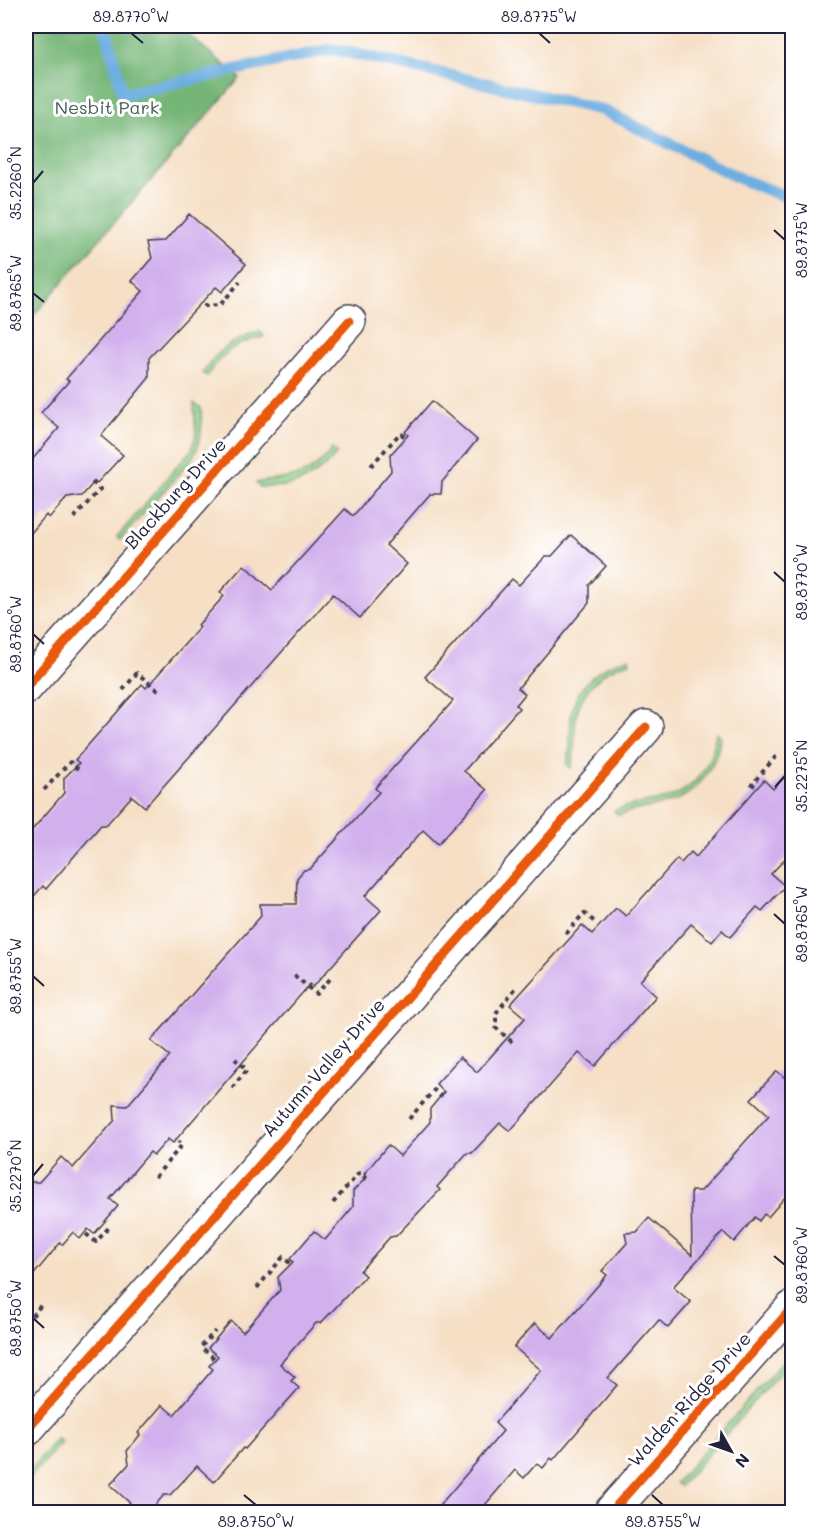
<svg xmlns="http://www.w3.org/2000/svg" width="818" height="1538" font-family="Mali,sans-serif">
<rect width="100%" height="100%" fill="#fff"/>
<filter id="ink" filterUnits="userSpaceOnUse"><feTurbulence type="fractalNoise" baseFrequency=".0167" numOctaves="2"/><feDisplacementMap in="SourceGraphic" scale="12" xChannelSelector="R" yChannelSelector="G"/><feConvolveMatrix kernelMatrix="1 2 1 2 8 2 1 2 1" color-interpolation-filters="sRGB"/></filter>
<filter id="wash" filterUnits="userSpaceOnUse"><feTurbulence type="fractalNoise" baseFrequency=".008" numOctaves="4" result="noise"/><feDisplacementMap in="SourceGraphic" scale="24" xChannelSelector="R" yChannelSelector="G"/><feGaussianBlur stdDeviation="1.35" result="paint"/><feColorMatrix in="noise" values="0 0 0 0 0 0 0 0 0 0 0 0 0 0 0 0 0 1.4 0 .05"/><feComposite in="paint" operator="in"/></filter>
<g filter="url(#wash)">
<rect width="100%" height="100%" fill="#f6dfc5"/>
<g fill="#92d38a" stroke="#5a7a62" stroke-width="1.5">
<path d="M 261,332 L 264,337 C 237,342 221,353 207,376 L 203,373 C 219,348 233,340 261,332 Z"/>
<path d="M 194,403 L 201,408 C 202,429 202,445 189,462 L 120,540 L 117,537 L 192,449 L 196,434 Z"/>
<path d="M 332,449 L 337,453 C 324,469 306,483 284,486 C 276,487 268,486 260,487 L 256,483 C 290,476 309,482 332,449 Z"/>
<path d="M 629,658 L 630,662 C 600,669 577,694 575,725 C 574,740 576,753 571,768 L 567,764 C 572,749 569,734 571,718 C 573,688 601,664 629,658 Z"/>
<path d="M 716,733 L 721,736 C 715,768 698,796 664,804 C 649,808 634,809 618,815 L 614,811 C 629,804 644,804 660,800 C 694,793 712,766 716,733 Z"/>
<path d="M 792,1351 L 792,1359 L 680,1486 L 676,1483 Z"/>
<path d="M 57,1438 L 61,1442 L 26,1482 L 26,1475 Z"/>
</g>
<path fill="#75b576" stroke="#4c6c58" stroke-width="1.5" d="M 26,26 L 178,26 L 240,78 L 26,324 Z"/>
<g fill="none" stroke-linecap="round" stroke-linejoin="round">
<path stroke="#6daee1" stroke-width="12" d="M 105,26 L 123,94 L 333,49 L 602,110 L 743,180 L 792,199"/>
</g>
<g id="blocks">
<g fill="#d2b0ed">
<path d="M 189,214 L 246,264 L 222,292 L 216,287 L 149,358 L 149,378 L 101,436 L 123,455 L 97,483 L 95,481 L 82,496 L 67,498 L 49,518 L 46,515 L 26,539 L 26,474 L 32,466 L 32,460 L 59,428 L 41,413 L 69,381 L 66,379 L 143,291 L 132,281 L 152,258 L 148,242 L 166,241 Z"/>
<path d="M 432,401 L 477,440 L 442,482 L 441,494 L 430,494 L 386,545 L 407,564 L 360,618 L 333,594 L 145,807 L 132,796 L 106,825 L 101,825 L 46,889 L 43,886 L 26,905 L 26,837 L 64,793 L 64,778 L 79,763 L 75,760 L 142,684 L 146,688 L 200,627 L 198,625 L 224,596 L 220,592 L 244,565 L 272,590 L 345,509 L 353,516 L 391,471 L 390,455 L 408,435 L 405,432 Z"/>
<path d="M 571,535 L 606,566 L 589,585 L 589,603 L 518,688 L 525,694 L 516,705 L 519,708 L 464,771 L 487,790 L 438,844 L 423,830 L 365,896 L 381,910 L 313,987 L 310,984 L 173,1143 L 168,1139 L 154,1155 L 150,1152 L 110,1199 L 118,1206 L 94,1234 L 88,1229 L 80,1239 L 73,1232 L 62,1245 L 60,1243 L 26,1284 L 26,1182 L 39,1182 L 61,1157 L 73,1168 L 115,1120 L 114,1105 L 127,1106 L 170,1056 L 151,1041 L 261,916 L 260,904 L 296,904 L 297,878 L 304,870 L 310,869 L 379,792 L 375,788 L 453,701 L 425,677 L 512,579 L 519,585 L 546,556 L 552,556 Z"/>
<path d="M 792,768 L 792,851 L 771,874 L 785,886 L 762,911 L 757,907 L 730,937 L 722,930 L 712,942 L 691,924 L 640,981 L 656,996 L 595,1066 L 579,1053 L 510,1131 L 500,1123 L 472,1153 L 467,1153 L 437,1187 L 440,1190 L 396,1236 L 390,1237 L 360,1271 L 365,1276 L 321,1323 L 316,1323 L 280,1364 L 295,1377 L 291,1381 L 299,1388 L 245,1449 L 243,1448 L 214,1482 L 197,1466 L 170,1495 L 164,1495 L 149,1512 L 140,1512 L 110,1485 L 129,1464 L 127,1451 L 140,1435 L 138,1433 L 162,1405 L 174,1415 L 213,1369 L 209,1366 L 218,1356 L 208,1348 L 231,1321 L 243,1332 L 280,1290 L 278,1277 L 293,1262 L 290,1259 L 314,1231 L 325,1240 L 353,1207 L 353,1191 L 367,1177 L 364,1174 L 388,1145 L 400,1156 L 430,1122 L 430,1109 L 444,1092 L 436,1084 L 460,1057 L 477,1072 L 525,1018 L 510,1005 L 582,925 L 592,934 L 616,908 L 626,916 L 677,859 L 681,863 L 691,852 L 696,857 L 764,780 L 773,789 Z"/>
<path d="M 777,1071 L 792,1084 L 792,1189 L 768,1217 L 764,1214 L 759,1221 L 755,1217 L 734,1242 L 723,1232 L 673,1287 L 691,1302 L 668,1328 L 659,1320 L 608,1378 L 617,1385 L 553,1460 L 551,1458 L 543,1468 L 537,1463 L 524,1478 L 515,1470 L 479,1512 L 434,1512 L 503,1431 L 495,1423 L 541,1370 L 514,1347 L 535,1323 L 552,1338 L 607,1275 L 602,1271 L 627,1243 L 625,1233 L 637,1232 L 649,1218 L 692,1255 L 691,1191 L 701,1191 L 769,1115 L 751,1099 Z"/>
</g>
</g>
</g>
<g filter="url(#ink)">
<use href="#blocks" fill-opacity="0" stroke="#423e50" stroke-width="1.5"/>
<g fill="none" stroke-linecap="round" stroke-linejoin="round">
<g stroke="#423e50" stroke-width="36">
<g id="minor">
<path d="M 26,687 L 349,321"/>
<path d="M 26,1430 L 646,727"/>
<path d="M 611,1512 L 792,1308"/>
</g>
</g>
<g stroke="#423e50" stroke-width="4" stroke-dasharray="4.5 4.5" stroke-linecap="butt">
<path d="M 204,304 L 206,306 L 220,305 L 240,282"/>
<path d="M 371,466 L 400,433 L 408,439"/>
<path d="M 74,518 L 100,489 L 90,480"/>
<path d="M 123,690 L 137,673 L 161,693"/>
<path d="M 755,786 L 752,784 L 778,754"/>
<path d="M 44,790 L 70,762 L 78,769"/>
<path d="M 566,934 L 584,913 L 597,924"/>
<path d="M 294,975 L 316,994 L 332,977"/>
<path d="M 512,1042 L 496,1028 L 496,1013 L 516,988"/>
<path d="M 232,1088 L 247,1070 L 235,1059"/>
<path d="M 409,1119 L 434,1090 L 442,1097"/>
<path d="M 155,1177 L 182,1145 L 178,1141"/>
<path d="M 333,1203 L 359,1173 L 368,1181"/>
<path d="M 86,1234 L 96,1242 L 111,1225"/>
<path d="M 257,1288 L 283,1257 L 293,1266"/>
<path d="M 26,1323 L 41,1305"/>
<path d="M 214,1358 L 201,1347 L 215,1331"/>
</g>
<use href="#minor" stroke="#fff" stroke-width="33"/>
<g stroke="#fff" stroke-width="13">
<g id="cycleway">
<path d="M 26,687 L 349,321"/>
<path d="M 26,1430 L 646,727"/>
<path d="M 611,1512 L 792,1308"/>
</g>
</g>
<use href="#cycleway" stroke="#e8590c" stroke-width="9"/>
</g>
</g>
<path fill="none" stroke="#22223b" stroke-width="2" d="M 131,33 L 143,43M 539,33 L 550,43M 33,183 L 43,171M 774,230 L 785,240M 33,293 L 44,302M 774,572 L 785,582M 33,634 L 44,644M 775,787 L 785,776M 774,914 L 785,924M 33,976 L 44,986M 33,1176 L 43,1164M 774,1256 L 785,1265M 33,1318 L 44,1328M 244,1495 L 256,1505M 652,1495 L 663,1505"/>
<g text-anchor="middle" dominant-baseline="central" stroke-width="6" stroke-linejoin="round" paint-order="stroke">
<g font-size="18" fill="#496057" stroke="#fff">
<text x="107" y="107">Nesbit Park</text>
</g>
<g font-size="18" fill="#22223b" stroke="#fff">
<text transform="translate(175 493) rotate(-48)">Blackburg Drive</text>
<text transform="translate(323 1067) rotate(-49)">Autumn Valley Drive</text>
<text transform="translate(689 1399) rotate(-48)">Walden Ridge Drive</text>
</g>
</g>
<rect width="818" height="1538" fill="none" stroke="#fff" stroke-width="66"/>
<g transform="translate(731 1451) rotate(130)" stroke="#ffffff" stroke-width="4.5" paint-order="stroke">
<path d="M0-4.5L10 22L0 15L-10 22Z" fill="#22223b"/>
<text y="-9" font-size="16" font-weight="bold" text-anchor="middle" fill="#22223b">N</text>
</g>
<rect x="33" y="33" width="752" height="1472" fill="none" stroke="#22223b" stroke-width="2"/>
<g font-size="15" text-anchor="middle" fill="#22223b">
<text x="131" y="22">89.8770°W</text>
<text x="539" y="22">89.8775°W</text>
<text transform="translate(16 183) rotate(-90)" y="5">35.2260°N</text>
<text transform="translate(802 240) rotate(-90)" y="5">89.8775°W</text>
<text transform="translate(16 293) rotate(-90)" y="5">89.8765°W</text>
<text transform="translate(802 582) rotate(-90)" y="5">89.8770°W</text>
<text transform="translate(16 634) rotate(-90)" y="5">89.8760°W</text>
<text transform="translate(802 776) rotate(-90)" y="5">35.2275°N</text>
<text transform="translate(802 924) rotate(-90)" y="5">89.8765°W</text>
<text transform="translate(16 976) rotate(-90)" y="5">89.8755°W</text>
<text transform="translate(16 1176) rotate(-90)" y="5">35.2270°N</text>
<text transform="translate(802 1265) rotate(-90)" y="5">89.8760°W</text>
<text transform="translate(16 1318) rotate(-90)" y="5">89.8750°W</text>
<text x="256" y="1527">89.8750°W</text>
<text x="663" y="1527">89.8755°W</text>
</g>
</svg>
